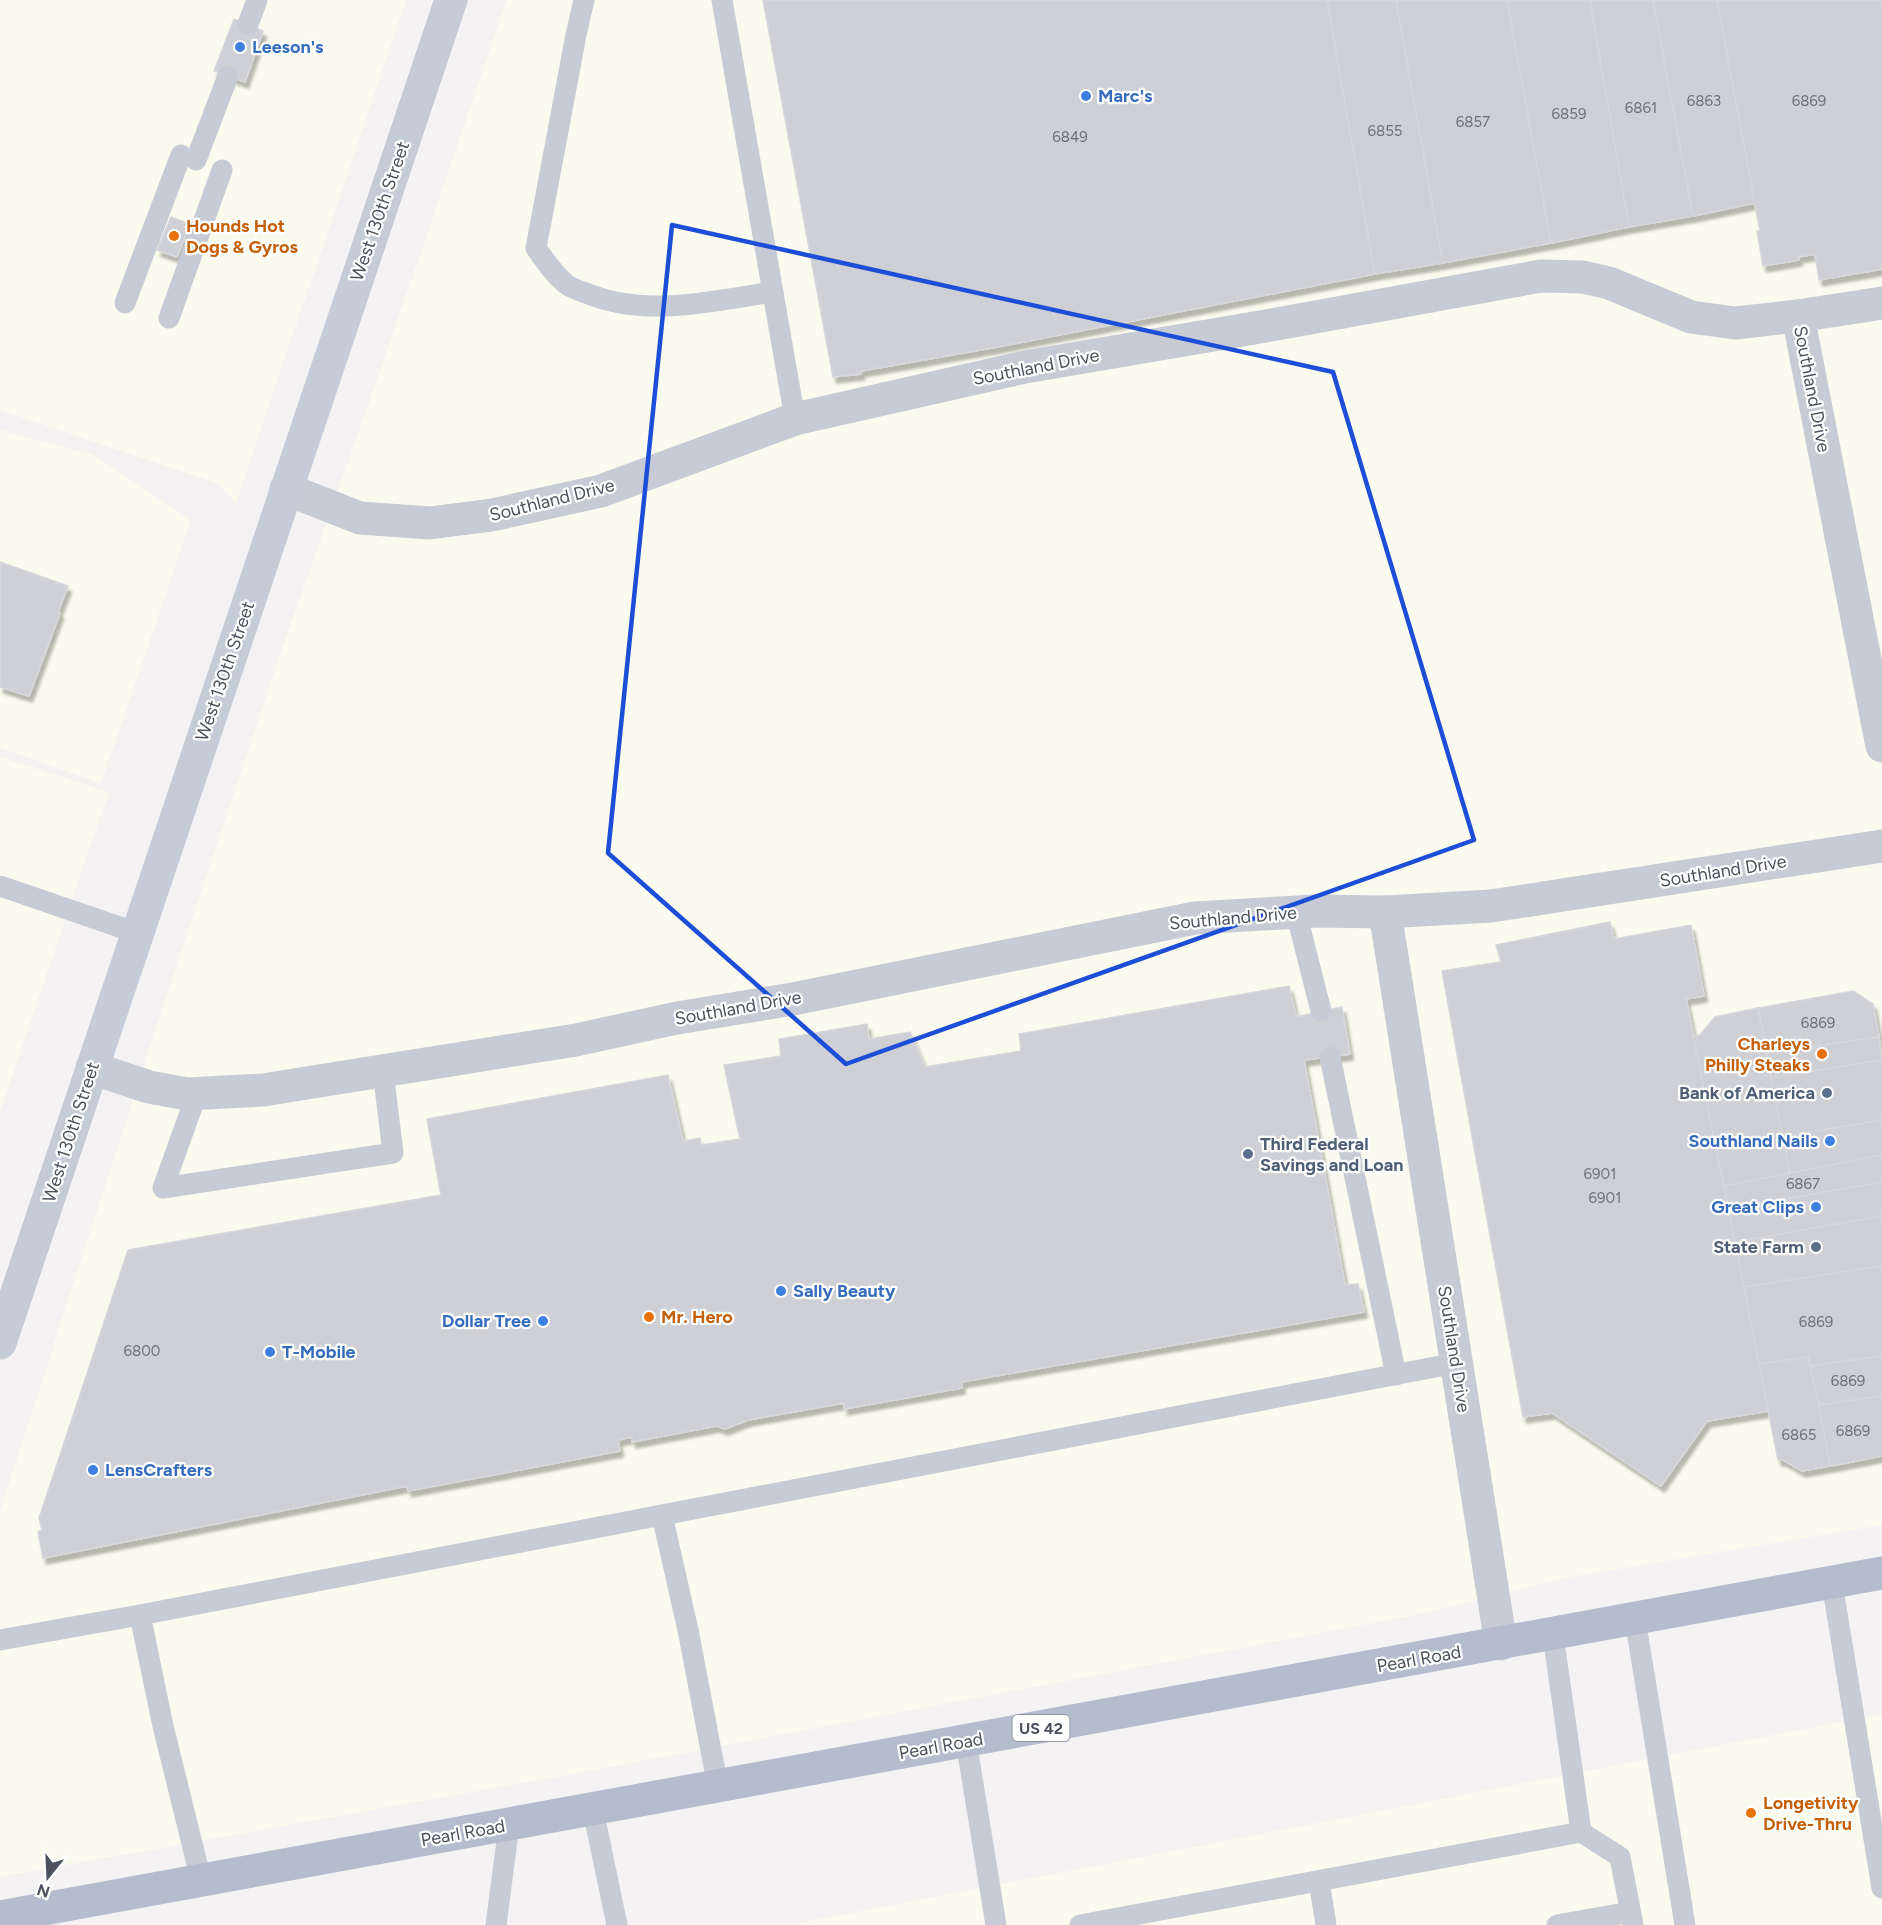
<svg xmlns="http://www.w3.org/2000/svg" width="1882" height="1925" font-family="Figtree,sans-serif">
<defs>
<filter id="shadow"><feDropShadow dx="3.5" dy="6" stdDeviation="1.5" flood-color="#0004"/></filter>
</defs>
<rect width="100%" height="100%" fill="#f4f2f2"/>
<g fill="#fbfaee">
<path d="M 0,0 L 406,0 L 236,503 L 217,483 L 0,410 Z"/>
<path d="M 507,0 L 1882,0 L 1882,1525 L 1565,1578 L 1416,1615 L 589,1771 L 0,1877 L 0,1511 L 154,1035 L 282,649 L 385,357 Z"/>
<path d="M 0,430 L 94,455 L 191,521 L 101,783 L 0,748 Z"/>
<path d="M 0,757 L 109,792 L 0,1111 Z"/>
<path d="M 1882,1714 L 1882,1925 L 789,1925 Z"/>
</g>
<g fill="#cfd0d5" stroke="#d6d7dc" stroke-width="1.5" filter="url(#shadow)">
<path d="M 763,0 L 1327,0 L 1375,274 L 997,347 L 861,371 L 861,374 L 833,377 Z"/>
<path d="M 1327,0 L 1396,0 L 1443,263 L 1375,274 Z"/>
<path d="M 1396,0 L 1507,0 L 1551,243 L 1443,263 Z"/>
<path d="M 1507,0 L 1590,0 L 1629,227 L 1551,243 Z"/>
<path d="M 1590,0 L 1653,0 L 1693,216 L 1629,227 Z"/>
<path d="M 1653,0 L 1717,0 L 1755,203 L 1693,216 Z"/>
<path d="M 1717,0 L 1882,0 L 1882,269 L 1819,280 L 1815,254 L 1798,257 L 1799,260 L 1763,266 L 1757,231 L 1760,231 Z"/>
<path d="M 234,19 L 263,31 L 245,82 L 214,71 Z"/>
<path d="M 171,217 L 190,224 L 177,257 L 157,250 Z"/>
<path d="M 0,562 L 68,586 L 58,612 L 60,613 L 29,696 L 0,687 Z"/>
<path d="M 1610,922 L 1614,939 L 1691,925 L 1704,996 L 1686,999 L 1769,1411 L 1707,1421 L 1661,1486 L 1552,1413 L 1523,1417 L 1442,971 L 1501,962 L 1496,945 Z"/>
<path d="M 1289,986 L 1296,1017 L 1342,1007 L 1350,1054 L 1304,1060 L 1345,1285 L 1358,1284 L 1364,1312 L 961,1382 L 962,1388 L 844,1409 L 844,1403 L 748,1420 L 725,1429 L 716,1426 L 632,1442 L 632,1437 L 618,1440 L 620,1451 L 408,1491 L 407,1486 L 43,1558 L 38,1532 L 42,1530 L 39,1518 L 128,1250 L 441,1195 L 427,1119 L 668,1075 L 683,1141 L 700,1138 L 701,1145 L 740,1139 L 724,1065 L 781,1056 L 779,1039 L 867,1024 L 869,1039 L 910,1032 L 925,1067 L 1021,1051 L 1019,1034 Z"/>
<path d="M 1853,991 L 1873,1004 L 1879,1037 L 1767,1053 L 1758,1008 Z"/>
<path d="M 1758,1008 L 1790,1173 L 1724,1186 L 1693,1036 L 1700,1035 L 1715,1017 Z"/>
<path d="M 1879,1037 L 1882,1060 L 1771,1078 L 1767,1053 Z"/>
<path d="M 1882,1060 L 1882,1120 L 1782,1137 L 1771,1078 Z"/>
<path d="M 1882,1120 L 1882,1155 L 1790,1173 L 1782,1137 Z"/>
<path d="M 1882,1155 L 1882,1182 L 1729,1209 L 1724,1186 Z"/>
<path d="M 1882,1182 L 1882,1216 L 1735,1242 L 1729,1209 Z"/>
<path d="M 1882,1216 L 1882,1266 L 1744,1287 L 1735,1242 Z"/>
<path d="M 1882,1266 L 1882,1356 L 1810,1366 L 1808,1357 L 1759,1364 L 1744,1287 Z"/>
<path d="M 1882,1356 L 1882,1396 L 1819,1405 L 1810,1366 Z"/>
<path d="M 1808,1357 L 1819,1405 L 1830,1466 L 1802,1471 L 1783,1460 L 1778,1460 L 1759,1364 Z"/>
<path d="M 1882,1396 L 1882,1456 L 1830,1466 L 1819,1405 Z"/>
</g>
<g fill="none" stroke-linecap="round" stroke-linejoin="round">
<g stroke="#c7cbd5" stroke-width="21">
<path d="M 584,0 L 576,35 L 536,248 C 545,261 554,274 566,284 C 571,288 580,291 586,293 C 646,318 711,301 773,292"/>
<path d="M 722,0 L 795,419"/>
<path d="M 248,24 L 257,0"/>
<path d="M 196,160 L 228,76"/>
<path d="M 125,303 L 181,155"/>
<path d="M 169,318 L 222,170"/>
<path d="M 0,886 L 137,933"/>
<path d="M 1296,912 L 1321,1011"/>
<path d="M 1330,1057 L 1396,1375"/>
<path d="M 197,1093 L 163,1188 L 393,1153 L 383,1071"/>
<path d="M 662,1515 L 688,1630 L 718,1787"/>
<path d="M 1832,1583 L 1882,1888"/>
<path d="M 140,1615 L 163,1726 L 201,1880"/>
<path d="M 1635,1619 L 1685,1925"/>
<path d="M 0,1640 L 140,1615 L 1456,1363"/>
<path d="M 966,1741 L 996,1925"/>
<path d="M 593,1810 L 617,1925"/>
<path d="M 1581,1832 L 1620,1857 L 1633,1925"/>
<path d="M 1319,1881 L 1326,1925"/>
<path d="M 496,1925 L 509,1825"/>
<path d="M 1080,1925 L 1581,1832 L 1553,1635"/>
<path d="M 1557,1925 L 1630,1912"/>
</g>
<g stroke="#c7cbd5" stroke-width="33">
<path d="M 1798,316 L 1882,746"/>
<path d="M 286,489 L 360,518 L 430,523 L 492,515 L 601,491 L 795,419 L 1025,367 L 1266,326 L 1541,276 L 1583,277 L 1609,283 L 1691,317 L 1735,323 L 1798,316 L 1882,303"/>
<path d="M 1385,912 L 1501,1644"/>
<path d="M 92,1068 L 149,1087 L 187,1094 L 263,1090 L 576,1040 L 677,1018 L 793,999 L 1195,918 L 1315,911 L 1385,912 L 1491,906 L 1882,846"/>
</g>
<path stroke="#c6cbd8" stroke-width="33" d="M 0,1343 L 451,0"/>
<path stroke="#b4bccd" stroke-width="33" d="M 0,1917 L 1882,1573"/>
</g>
<path fill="none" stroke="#1d4ed8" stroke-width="4.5" stroke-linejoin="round" d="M 672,225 L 1333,372 L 1474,840 L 846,1064 L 608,853 Z"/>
<g fill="#3f7fe0" stroke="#fff" stroke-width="2">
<circle cx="240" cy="47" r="6"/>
<circle cx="1086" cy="96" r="6"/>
<circle cx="1830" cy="1141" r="6"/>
<circle cx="1816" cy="1207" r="6"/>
<circle cx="781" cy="1291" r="6"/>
<circle cx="543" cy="1321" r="6"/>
<circle cx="270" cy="1352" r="6"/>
<circle cx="93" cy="1470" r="6"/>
</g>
<g fill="#e8710a" stroke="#fff" stroke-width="2">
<circle cx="174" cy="236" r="6"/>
<circle cx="1822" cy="1054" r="6"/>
<circle cx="649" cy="1317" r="6"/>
<circle cx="1751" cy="1813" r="6"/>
</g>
<g fill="#5c6f8a" stroke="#fff" stroke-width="2">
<circle cx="1827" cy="1093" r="6"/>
<circle cx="1248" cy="1154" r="6"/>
<circle cx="1816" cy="1247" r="6"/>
</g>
<g text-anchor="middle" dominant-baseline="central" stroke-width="4.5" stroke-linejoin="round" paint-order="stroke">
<g font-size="15" fill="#6c717b">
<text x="1704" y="101">6863</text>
<text x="1809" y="101">6869</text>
<text x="1641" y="108">6861</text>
<text x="1569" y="114">6859</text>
<text x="1473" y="122">6857</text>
<text x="1385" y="131">6855</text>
<text x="1070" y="137">6849</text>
<text x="1818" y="1023">6869</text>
<text x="1600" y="1174">6901</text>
<text x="1803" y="1184">6867</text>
<text x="1605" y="1198">6901</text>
<text x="1816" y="1322">6869</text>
<text x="142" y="1351">6800</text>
<text x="1848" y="1381">6869</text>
<text x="1853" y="1431">6869</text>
<text x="1799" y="1435">6865</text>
</g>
<rect fill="#fff" stroke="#81858e" stroke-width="1.5" x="1012.5" y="1715" width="57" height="26" rx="4.5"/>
<g font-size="16" font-weight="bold" fill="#4b515d">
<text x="1041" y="1728">US 42</text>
</g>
<g font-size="18" font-weight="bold" fill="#366cbe" stroke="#fff" text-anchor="start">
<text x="252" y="47">Leeson's</text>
<text x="1098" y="96">Marc's</text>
<text x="1818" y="1141" text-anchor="end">Southland Nails</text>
<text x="1804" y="1207" text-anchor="end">Great Clips</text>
<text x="793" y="1291">Sally Beauty</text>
<text x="531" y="1321" text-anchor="end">Dollar Tree</text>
<text x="282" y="1352">T-Mobile</text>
<text x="105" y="1470">LensCrafters</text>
</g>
<g font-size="18" fill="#4b515d" stroke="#fff">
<text transform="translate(380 211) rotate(-71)">West 130th Street</text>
<text transform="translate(1036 367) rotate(-11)">Southland Drive</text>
<text transform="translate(1812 389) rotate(79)">Southland Drive</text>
<text transform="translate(552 500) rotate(-14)">Southland Drive</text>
<text transform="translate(225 671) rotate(-71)">West 130th Street</text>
<text transform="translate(1723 871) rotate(-9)">Southland Drive</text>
<text transform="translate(1233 918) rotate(-5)">Southland Drive</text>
<text transform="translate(738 1008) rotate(-10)">Southland Drive</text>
<text transform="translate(71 1132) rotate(-72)">West 130th Street</text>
<text transform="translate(1454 1349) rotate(81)">Southland Drive</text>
<text transform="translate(1419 1659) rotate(-10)">Pearl Road</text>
<text transform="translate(941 1746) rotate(-10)">Pearl Road</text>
<text transform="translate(463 1833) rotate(-10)">Pearl Road</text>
</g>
<g font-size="18" font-weight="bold" fill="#c56008" stroke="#fff" text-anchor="start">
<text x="186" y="226">Hounds Hot<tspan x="186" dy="21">Dogs &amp; Gyros</tspan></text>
<text x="1810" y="1044" text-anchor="end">Charleys<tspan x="1810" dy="21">Philly Steaks</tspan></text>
<text x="661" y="1317">Mr. Hero</text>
<text x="1763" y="1803">Longetivity<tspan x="1763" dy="21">Drive-Thru</tspan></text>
</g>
<g font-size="18" font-weight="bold" fill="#4e5e75" stroke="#fff" text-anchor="end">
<text x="1815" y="1093">Bank of America</text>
<text x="1260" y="1144" text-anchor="start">Third Federal<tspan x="1260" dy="21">Savings and Loan</tspan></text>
<text x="1804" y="1247">State Farm</text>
</g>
</g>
<g transform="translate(48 1877) rotate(198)" stroke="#ffffff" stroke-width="4.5" paint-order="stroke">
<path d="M0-4.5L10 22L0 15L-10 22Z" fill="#4b515d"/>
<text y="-9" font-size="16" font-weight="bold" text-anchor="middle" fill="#4b515d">N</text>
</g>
</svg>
